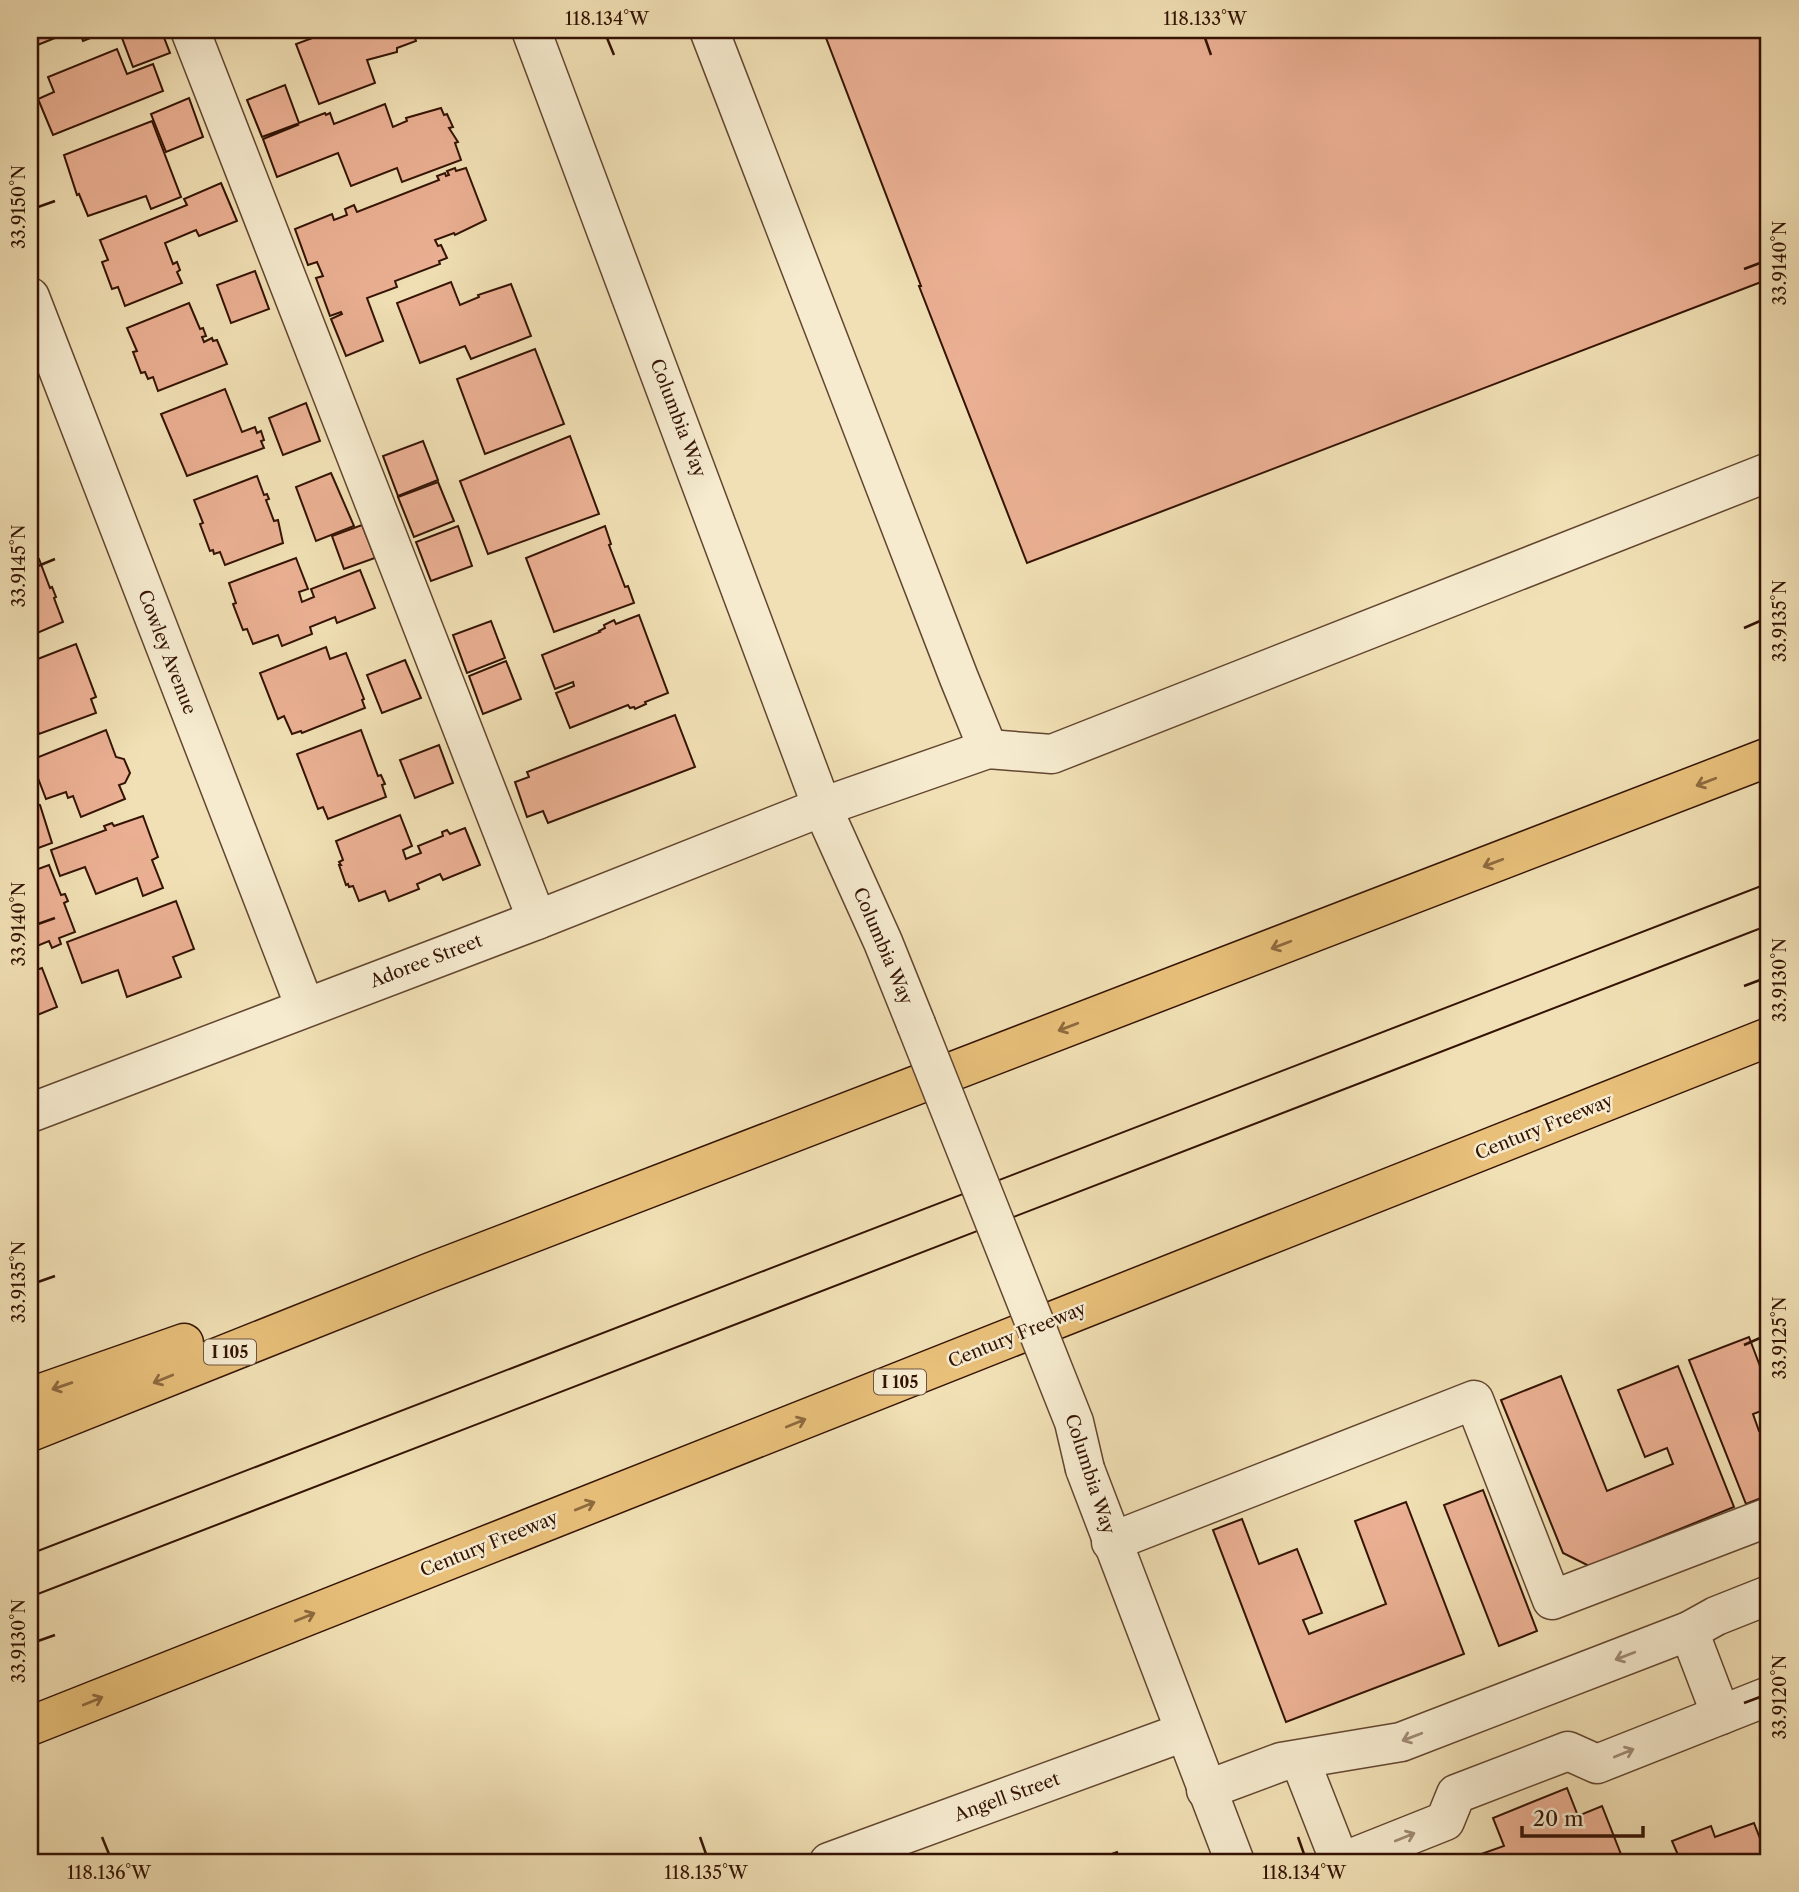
<svg xmlns="http://www.w3.org/2000/svg" width="1799" height="1892" font-family="'Libre Caslon Text',serif">
<rect width="100%" height="100%" fill="#f1e0b5"/>
<filter id="stains"><feTurbulence type="fractalNoise" baseFrequency=".00286" numOctaves="4"/><feColorMatrix values="0 0 0 0 .2 0 0 0 0 .09 0 0 0 0 .02 0 0 0 .5 -.17"/></filter>
<radialGradient id="worn" r=".72"><stop offset=".6" stop-color="#630" stop-opacity="0"/><stop offset="1" stop-color="#630" stop-opacity=".3"/></radialGradient>
<g fill="#ebb093" stroke="#341304" stroke-width="2">
<path d="M 30,30 L 75,30 L 30,48 Z"/>
<path d="M 79,30 L 111,30 L 83,41 Z"/>
<path d="M 119,30 L 161,30 L 170,53 L 133,67 Z"/>
<path d="M 334,30 L 412,30 L 416,41 L 397,48 L 397,52 L 367,60 L 375,83 L 319,104 L 296,44 Z"/>
<path d="M 823,30 L 1769,30 L 1769,279 L 1027,563 L 919,286 L 921,286 Z"/>
<path d="M 117,49 L 127,74 L 153,64 L 163,91 L 53,135 L 38,99 L 54,92 L 48,77 Z"/>
<path d="M 285,85 L 299,123 L 325,113 L 326,115 L 330,113 L 334,124 L 385,104 L 393,127 L 407,121 L 406,118 L 441,108 L 444,115 L 447,114 L 453,127 L 449,128 L 458,142 L 455,143 L 461,160 L 402,182 L 397,168 L 351,186 L 338,153 L 277,177 L 263,139 L 298,125 L 297,124 L 262,137 L 247,100 Z"/>
<path d="M 189,98 L 203,137 L 166,152 L 151,114 Z"/>
<path d="M 152,121 L 181,197 L 151,209 L 146,196 L 88,216 L 79,194 L 77,195 L 64,155 Z"/>
<path d="M 455,168 L 456,171 L 466,168 L 486,220 L 455,235 L 454,233 L 435,240 L 438,246 L 441,245 L 447,258 L 439,261 L 440,264 L 395,281 L 397,287 L 367,298 L 383,341 L 346,356 L 331,319 L 342,314 L 341,312 L 330,316 L 316,278 L 323,276 L 317,262 L 308,265 L 295,229 L 332,214 L 334,220 L 347,215 L 345,209 L 354,205 L 357,212 L 439,180 L 437,176 L 445,173 L 446,176 L 449,175 L 447,171 Z"/>
<path d="M 221,183 L 237,221 L 199,236 L 196,230 L 165,243 L 173,264 L 177,262 L 180,270 L 177,272 L 182,283 L 125,306 L 118,287 L 112,289 L 102,262 L 108,260 L 100,240 L 187,205 L 184,199 Z"/>
<path d="M 255,271 L 269,309 L 231,323 L 217,285 Z"/>
<path d="M 451,282 L 460,305 L 479,297 L 478,295 L 511,284 L 531,336 L 471,359 L 465,346 L 420,363 L 397,303 Z"/>
<path d="M 189,303 L 200,329 L 203,328 L 206,336 L 202,337 L 204,342 L 212,338 L 213,341 L 217,340 L 227,364 L 158,391 L 153,377 L 148,379 L 145,372 L 141,373 L 133,352 L 137,351 L 127,328 Z"/>
<path d="M 535,349 L 564,424 L 485,454 L 457,379 Z"/>
<path d="M 225,389 L 242,432 L 255,427 L 257,433 L 261,431 L 264,440 L 261,441 L 264,448 L 187,476 L 161,414 Z"/>
<path d="M 306,403 L 320,441 L 283,455 L 269,418 Z"/>
<path d="M 570,436 L 599,514 L 488,554 L 460,481 Z"/>
<path d="M 423,441 L 438,480 L 398,496 L 383,456 Z"/>
<path d="M 331,473 L 354,526 L 316,541 L 296,487 Z"/>
<path d="M 257,476 L 264,495 L 267,494 L 269,499 L 266,500 L 274,521 L 278,520 L 283,543 L 225,565 L 220,552 L 214,554 L 213,550 L 210,551 L 200,524 L 203,523 L 194,500 Z"/>
<path d="M 438,482 L 454,521 L 414,537 L 398,497 Z"/>
<path d="M 362,525 L 375,558 L 344,569 L 332,536 Z"/>
<path d="M 458,526 L 472,566 L 431,581 L 416,542 Z"/>
<path d="M 605,526 L 611,544 L 609,545 L 625,587 L 628,586 L 634,603 L 554,632 L 526,558 Z"/>
<path d="M 296,558 L 308,589 L 299,592 L 302,602 L 314,597 L 311,589 L 360,570 L 375,608 L 337,623 L 335,617 L 310,627 L 312,634 L 282,646 L 278,635 L 253,644 L 247,629 L 243,630 L 233,604 L 236,603 L 229,583 Z"/>
<path d="M 39,559 L 50,588 L 52,587 L 56,597 L 54,598 L 63,622 L 30,636 L 30,563 Z"/>
<path d="M 639,615 L 668,693 L 645,702 L 646,704 L 635,709 L 634,707 L 630,708 L 628,705 L 570,728 L 556,693 L 574,686 L 573,682 L 555,689 L 542,655 L 600,632 L 599,631 L 605,628 L 604,625 L 614,620 L 616,624 Z"/>
<path d="M 491,621 L 505,658 L 467,673 L 453,635 Z"/>
<path d="M 76,644 L 96,697 L 91,699 L 96,713 L 39,734 L 35,722 L 30,723 L 30,662 Z"/>
<path d="M 326,647 L 330,659 L 346,653 L 364,699 L 362,700 L 365,708 L 302,733 L 301,731 L 292,734 L 284,716 L 278,719 L 260,673 Z"/>
<path d="M 405,660 L 421,698 L 382,713 L 367,675 Z"/>
<path d="M 506,661 L 521,699 L 483,714 L 469,676 Z"/>
<path d="M 675,715 L 695,767 L 548,823 L 543,811 L 527,817 L 515,782 L 529,777 L 527,772 Z"/>
<path d="M 106,730 L 116,757 L 124,759 L 130,773 L 125,783 L 119,785 L 125,799 L 81,817 L 73,796 L 68,798 L 66,792 L 46,799 L 31,760 Z"/>
<path d="M 361,730 L 378,776 L 381,775 L 385,784 L 382,785 L 386,797 L 328,819 L 323,807 L 318,809 L 297,754 Z"/>
<path d="M 439,745 L 453,783 L 415,798 L 400,760 Z"/>
<path d="M 36,804 L 40,805 L 52,843 L 30,851 L 30,806 Z"/>
<path d="M 400,815 L 412,846 L 403,850 L 406,859 L 421,853 L 418,846 L 443,836 L 442,832 L 447,830 L 450,834 L 465,828 L 480,865 L 443,880 L 440,874 L 417,884 L 419,889 L 389,901 L 385,891 L 359,901 L 353,886 L 349,887 L 348,884 L 346,885 L 339,865 L 341,865 L 339,862 L 343,860 L 336,841 Z"/>
<path d="M 143,816 L 158,857 L 152,860 L 163,888 L 143,896 L 137,878 L 96,894 L 85,867 L 60,876 L 51,850 L 106,830 L 104,826 L 112,823 L 114,826 Z"/>
<path d="M 49,865 L 61,895 L 65,894 L 68,901 L 64,903 L 75,932 L 59,938 L 61,944 L 52,948 L 49,941 L 37,946 L 30,927 L 30,872 Z"/>
<path d="M 176,901 L 194,949 L 173,957 L 181,977 L 127,997 L 118,970 L 82,983 L 67,942 Z"/>
<path d="M 42,968 L 57,1007 L 30,1018 L 30,972 Z"/>
<path d="M 1749,1337 L 1769,1390 L 1769,1408 L 1753,1414 L 1759,1431 L 1769,1427 L 1769,1495 L 1746,1504 L 1689,1360 Z"/>
<path d="M 1678,1366 L 1734,1507 L 1589,1566 L 1563,1553 L 1501,1400 L 1561,1376 L 1607,1491 L 1673,1464 L 1667,1448 L 1645,1457 L 1618,1390 Z"/>
<path d="M 1483,1490 L 1537,1631 L 1499,1646 L 1444,1505 Z"/>
<path d="M 1406,1502 L 1464,1654 L 1286,1722 L 1213,1530 L 1242,1519 L 1259,1564 L 1297,1549 L 1322,1613 L 1303,1620 L 1309,1634 L 1386,1604 L 1355,1521 Z"/>
<path d="M 1769,1713 L 1769,1737 L 1761,1716 Z"/>
<path d="M 1567,1788 L 1578,1816 L 1602,1806 L 1624,1862 L 1474,1862 L 1483,1858 L 1481,1854 L 1504,1846 L 1493,1818 Z"/>
<path d="M 1754,1823 L 1769,1862 L 1681,1862 L 1672,1841 L 1711,1826 L 1715,1837 Z"/>
<path d="M 1117,1852 L 1120,1862 L 1089,1862 Z"/>
</g>
<g fill="none" stroke-linecap="round" stroke-linejoin="round">
<g stroke="#634630" stroke-width="41">
<g id="minor">
<path d="M 190,30 L 537,920"/>
<path d="M 531,30 L 822,807 L 883,942 L 916,1024"/>
<path d="M 709,30 L 959,678 L 988,749"/>
<path d="M 30,297 L 305,1007"/>
<path d="M 30,1113 L 537,920 L 822,807 L 988,749 L 1052,754 L 1769,472"/>
<path d="M 1085,1469 L 1235,1862"/>
<path d="M 1111,1542 L 1474,1400 L 1552,1600 L 1769,1517"/>
<path d="M 1689,1631 L 1721,1715"/>
<path d="M 1300,1760 L 1340,1862"/>
<path d="M 1206,1790 L 1281,1762 L 1401,1742 L 1689,1631 L 1716,1616 L 1769,1595"/>
<path d="M 829,1862 L 1184,1732"/>
<path d="M 1342,1862 L 1445,1821 L 1456,1794 L 1568,1751 L 1597,1764 L 1769,1696"/>
</g>
</g>
<g stroke="#341304" stroke-width="41">
<g id="highway">
<path d="M 30,1397 L 184,1343"/>
<path d="M 30,1432 L 431,1272 L 1769,757"/>
<path d="M 30,1726 L 1769,1037"/>
</g>
</g>
<use href="#minor" stroke="#f6ebcf" stroke-width="38"/>
<use href="#highway" stroke="#e8c07a" stroke-width="38"/>
<g stroke="#341304" stroke-width="2">
<path d="M 30,1554 L 1769,883"/>
<path d="M 30,1597 L 1769,925"/>
</g>
<g stroke="#634630" stroke-width="41" stroke-linecap="butt">
<path id="minor-bridge" d="M 916,1024 L 1074,1422 L 1085,1469"/>
</g>
<use href="#minor-bridge" stroke="#f6ebcf" stroke-width="38"/>
</g>
<defs><path id="oneway-shaft" d="M-6 0H5M1.5-3L5.5 0L1.5 3" fill="none" stroke-width="1.6" stroke-linecap="round" stroke-linejoin="round" transform="scale(1.75)"/></defs>
<g stroke="#8e6a3f">
<use href="#oneway-shaft" transform="translate(1706 782) rotate(159)"/>
<use href="#oneway-shaft" transform="translate(1493 863) rotate(159)"/>
<use href="#oneway-shaft" transform="translate(1281 945) rotate(159)"/>
<use href="#oneway-shaft" transform="translate(1068 1027) rotate(159)"/>
<use href="#oneway-shaft" transform="translate(163 1379) rotate(158)"/>
<use href="#oneway-shaft" transform="translate(62 1386) rotate(161)"/>
<use href="#oneway-shaft" transform="translate(796 1423) rotate(-22)"/>
<use href="#oneway-shaft" transform="translate(585 1506) rotate(-22)"/>
<use href="#oneway-shaft" transform="translate(305 1617) rotate(-22)"/>
<use href="#oneway-shaft" transform="translate(93 1701) rotate(-22)"/>
</g>
<g stroke="#9f8a74">
<use href="#oneway-shaft" transform="translate(1625 1656) rotate(159)"/>
<use href="#oneway-shaft" transform="translate(1412 1737) rotate(159)"/>
<use href="#oneway-shaft" transform="translate(1624 1753) rotate(-22)"/>
<use href="#oneway-shaft" transform="translate(1405 1837) rotate(-22)"/>
</g>
<path fill="none" stroke="#341304" stroke-width="2.5" d="M 607,38 L 614,55M 1205,38 L 1211,55M 38,207 L 55,201M 1744,269 L 1760,263M 38,566 L 55,559M 1744,628 L 1760,621M 38,924 L 55,918M 1744,986 L 1760,980M 38,1282 L 55,1276M 1744,1345 L 1760,1338M 38,1641 L 55,1635M 1744,1703 L 1760,1697M 102,1837 L 109,1854M 700,1837 L 706,1854M 1298,1837 L 1304,1854"/>
<g text-anchor="middle" dominant-baseline="central" stroke-width="5" stroke-linejoin="round" paint-order="stroke">
<g fill="#f6ebcf" stroke="#6e5441" stroke-width="2">
<rect x="204" y="1339.5" width="52" height="25" rx="5"/>
<rect x="874" y="1369.5" width="52" height="25" rx="5"/>
</g>
<g font-size="16" font-weight="bold" fill="#341304">
<text x="230" y="1352">I 105</text>
<text x="900" y="1382">I 105</text>
</g>
<g font-size="18" fill="#341304" stroke="#f6ebcf">
<text transform="translate(678 418) rotate(69)">Columbia Way</text>
<text transform="translate(167 652) rotate(69)">Cowley Avenue</text>
<text transform="translate(883 946) rotate(67)">Columbia Way</text>
<text transform="translate(426 961) rotate(-21)">Adoree Street</text>
<text transform="translate(1544 1127) rotate(-22)">Century Freeway</text>
<text transform="translate(1017 1335) rotate(-22)">Century Freeway</text>
<text transform="translate(1090 1474) rotate(72)">Columbia Way</text>
<text transform="translate(489 1544) rotate(-22)">Century Freeway</text>
<text transform="translate(1007 1797) rotate(-20)">Angell Street</text>
</g>
</g>
<rect width="1799" height="1892" fill="none" stroke="#f1e0b5" stroke-width="77"/>
<path d="M1522 1826v10h121v-10" fill="none" stroke="#341304" stroke-width="3.5"/>
<text x="1533" y="1826" font-size="21" fill="#341304" stroke="#f6ebcf" stroke-width="5" paint-order="stroke">20 m</text>
<rect x="38" y="38" width="1722" height="1816" fill="none" stroke="#341304" stroke-width="2.5"/>
<g font-size="18" text-anchor="middle" fill="#341304">
<text x="607" y="25">118.134°W</text>
<text x="1205" y="25">118.133°W</text>
<text transform="translate(19 207) rotate(-90)" y="6">33.9150°N</text>
<text transform="translate(1780 263) rotate(-90)" y="6">33.9140°N</text>
<text transform="translate(19 566) rotate(-90)" y="6">33.9145°N</text>
<text transform="translate(1780 621) rotate(-90)" y="6">33.9135°N</text>
<text transform="translate(19 924) rotate(-90)" y="6">33.9140°N</text>
<text transform="translate(1780 980) rotate(-90)" y="6">33.9130°N</text>
<text transform="translate(19 1282) rotate(-90)" y="6">33.9135°N</text>
<text transform="translate(1780 1338) rotate(-90)" y="6">33.9125°N</text>
<text transform="translate(19 1641) rotate(-90)" y="6">33.9130°N</text>
<text transform="translate(1780 1697) rotate(-90)" y="6">33.9120°N</text>
<text x="109" y="1879">118.136°W</text>
<text x="706" y="1879">118.135°W</text>
<text x="1304" y="1879">118.134°W</text>
</g>
<rect width="100%" height="100%" filter="url(#stains)"/>
<rect width="100%" height="100%" fill="url(#worn)"/>
</svg>
